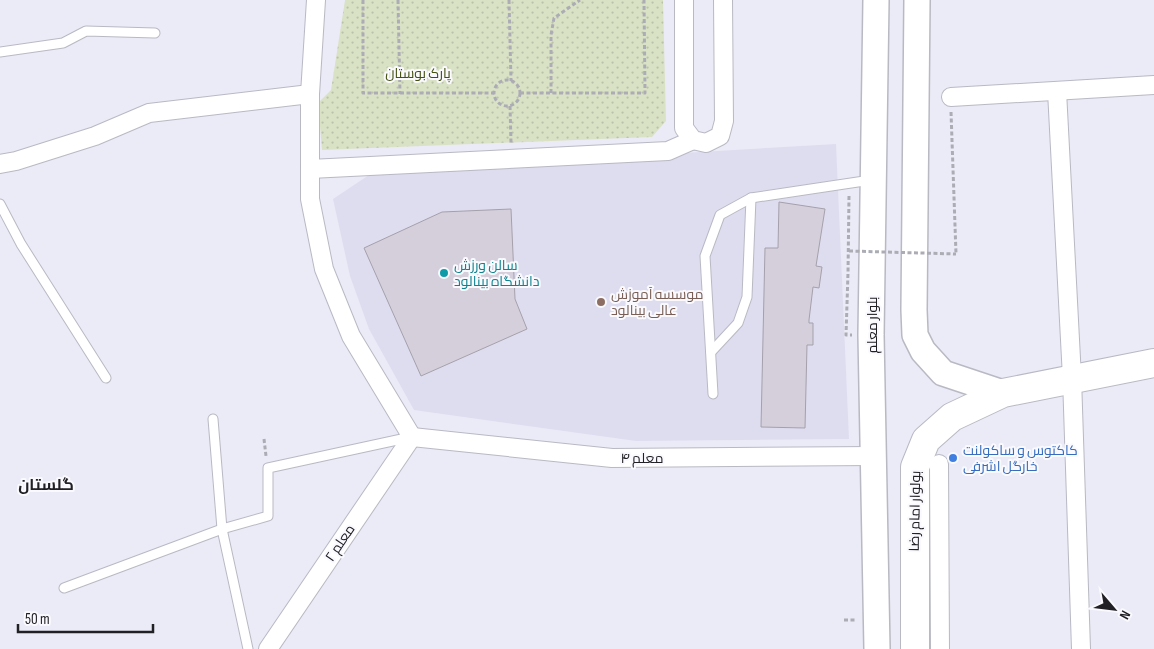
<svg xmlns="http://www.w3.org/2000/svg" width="1154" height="649" font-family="'Sofia Sans Condensed',Cairo,sans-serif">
<defs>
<pattern id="park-dots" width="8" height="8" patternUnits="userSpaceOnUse" patternTransform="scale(1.25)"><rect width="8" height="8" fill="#dae2c6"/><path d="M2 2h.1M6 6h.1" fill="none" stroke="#bbc2aa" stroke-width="1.8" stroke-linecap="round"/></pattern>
</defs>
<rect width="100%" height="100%" fill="#ebebf7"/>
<path fill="#deddf0" d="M 836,144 L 849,439 L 636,441 L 414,410 L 369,329 L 350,276 L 333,199 L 375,171 Z"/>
<path fill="url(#park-dots)" d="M 345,0 L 663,0 L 666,121 L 652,137 L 322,150 L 318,103 L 331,90 Z"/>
<g fill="#d4cfdb" stroke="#a5a0ab">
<path d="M 779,202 L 825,209 L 816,266 L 822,267 L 819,288 L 813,287 L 809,320 L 809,323 L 813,323 L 813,345 L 807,345 L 805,428 L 761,427 L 765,248 L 778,248 Z"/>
<path d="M 511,209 L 515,299 L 527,329 L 421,376 L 364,248 L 442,212 Z"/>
</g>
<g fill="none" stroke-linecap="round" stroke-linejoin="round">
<g stroke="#b9b9c4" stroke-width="11">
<g id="service">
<path d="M 0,52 L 63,43 L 86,31 L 155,33"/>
<path d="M 0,204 L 21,244 L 106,378"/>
<path d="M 711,352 L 738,323 L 747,297 L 751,198"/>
<path d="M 713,394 L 705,256 L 720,215 L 751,198 L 871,180"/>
<path d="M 213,419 L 222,529 L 248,649"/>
<path d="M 64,588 L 222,529 L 268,516 L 268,468 L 411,437"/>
</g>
</g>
<g stroke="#b9b9c4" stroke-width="20">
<g id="minor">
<path d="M 316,0 L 310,94 L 310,199 L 324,269 L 351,336 L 412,437"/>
<path d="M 684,0 L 684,128 L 693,140 L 706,143 L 720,136 L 724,121 L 723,0"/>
<path d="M 1057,91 L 1072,378 L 1081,649"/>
<path d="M 951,97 L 1154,85"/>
<path d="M 0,164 L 16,161 L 95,136 L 149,113 L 310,94"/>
<path d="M 310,169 L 668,151 L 693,140"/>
<path d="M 412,437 L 612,458 L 874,456"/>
<path d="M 939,464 L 940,649"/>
<path d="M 268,649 L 412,437"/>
</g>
</g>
<g stroke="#b9b9c4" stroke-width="28">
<g id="secondary">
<path d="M 876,0 L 871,335 L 877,649"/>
<path d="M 917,0 L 914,310 L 915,335 L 923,351 L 943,373 L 1003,393"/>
</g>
</g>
<g stroke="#b9b9c4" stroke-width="30">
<path id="trunk" d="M 915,649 L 915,467 L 926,440 L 952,417 L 1003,393 L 1154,363"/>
</g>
<g stroke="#acacb5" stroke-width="3" stroke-dasharray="4 2.5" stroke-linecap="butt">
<path d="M 363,0 L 363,93 L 494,93"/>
<path d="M 398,0 L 400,94"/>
<path d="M 509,0 L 511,81"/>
<circle cx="507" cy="93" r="13"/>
<path d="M 520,93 L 645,93 L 644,0"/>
<path d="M 551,93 L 551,35 L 554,18 L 580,0"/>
<path d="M 510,106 L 511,143"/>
<path d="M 951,112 L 956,254"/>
<path d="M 849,196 L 848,273 L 846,335 L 852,335"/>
<path d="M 264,439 L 266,456"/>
<path d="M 844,620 L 856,620"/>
</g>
<use href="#service" stroke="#fff" stroke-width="9"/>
<use href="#minor" stroke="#fff" stroke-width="18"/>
<use href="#secondary" stroke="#fff" stroke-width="25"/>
<use href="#trunk" stroke="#fff" stroke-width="28"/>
<path stroke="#acacb5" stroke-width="3" stroke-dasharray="4 2.5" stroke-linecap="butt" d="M 849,251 L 956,254"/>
</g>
<circle fill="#0f9aa8" stroke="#f9f9fe" stroke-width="2" cx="444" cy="273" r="5"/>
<circle fill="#8d6e63" stroke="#f9f9fe" stroke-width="2" cx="601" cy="302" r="5"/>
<circle fill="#3f7fe0" stroke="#f9f9fe" stroke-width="2" cx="953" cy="458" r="5"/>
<g text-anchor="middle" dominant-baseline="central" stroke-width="4" stroke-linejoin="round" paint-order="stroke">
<g font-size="14" fill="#435012" stroke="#f9f9fe">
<text x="418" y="73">پارک بوستان</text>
</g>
<g font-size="14" fill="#0d838f" stroke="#f9f9fe" text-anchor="start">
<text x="454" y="265">سالن ورزش<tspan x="454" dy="16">دانشگاه بینالود</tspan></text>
</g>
<g font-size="14" fill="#785e54" stroke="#f9f9fe" text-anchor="start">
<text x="611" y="294">موسسه آموزش<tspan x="611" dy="16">عالی بینالود</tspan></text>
</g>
<g font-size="14" fill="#212025" stroke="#f9f9fe">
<text transform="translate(872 325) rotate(-90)">بلوار معلم</text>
<text x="642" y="458">معلم ۴</text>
<text transform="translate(915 511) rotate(-89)">بولوار امام رضا</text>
<text transform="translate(340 543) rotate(-56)">معلم ۲</text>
</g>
<g font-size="14" fill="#366cbe" stroke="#f9f9fe" text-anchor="start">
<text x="963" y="450">کاکتوس و ساکولنت<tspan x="963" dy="16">خارگل اشرفی</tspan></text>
</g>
<g font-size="16" font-weight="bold" fill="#212025" stroke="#f9f9fe">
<text x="46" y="485">گلستان</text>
</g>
</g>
<g transform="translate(1114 609) rotate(118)" stroke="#f9f9fe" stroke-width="4" paint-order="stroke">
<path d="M0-4L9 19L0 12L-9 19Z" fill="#212025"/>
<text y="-8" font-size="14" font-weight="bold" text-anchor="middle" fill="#212025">N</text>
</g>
<path d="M18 624v8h135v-8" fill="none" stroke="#212025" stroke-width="2.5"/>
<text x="25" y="624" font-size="15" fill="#212025" stroke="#f9f9fe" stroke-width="4" paint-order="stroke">50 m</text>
</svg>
